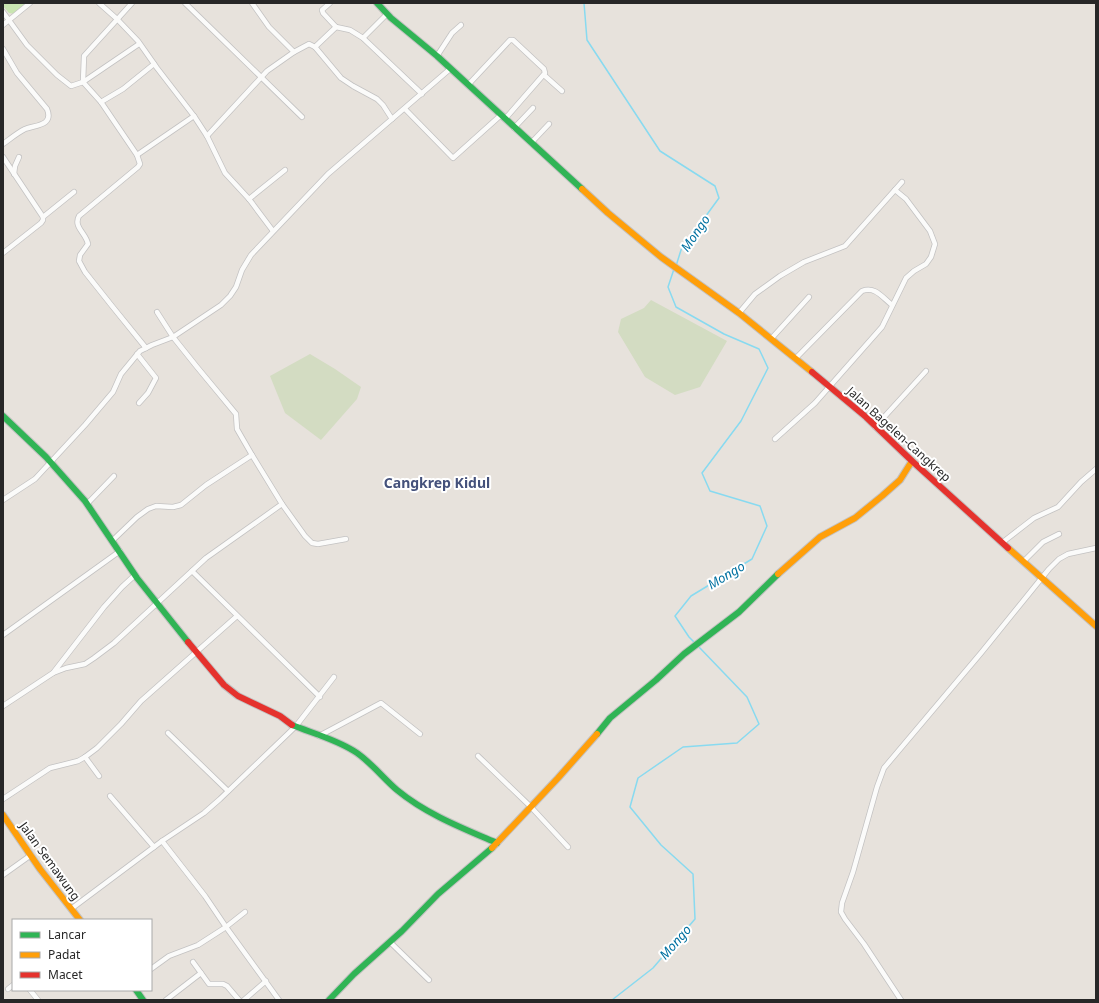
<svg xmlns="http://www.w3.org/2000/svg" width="1099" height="1003" font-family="'Noto Sans',sans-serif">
<rect width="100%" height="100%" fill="#e7e2dc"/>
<path fill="#c9e5b1" d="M 3,3 L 28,3 L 15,14 L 9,13 L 3,6 Z"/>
<g fill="#d3dcc2">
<path d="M 651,300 L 727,341 L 700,387 L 675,395 L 645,377 L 618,332 L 621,319 L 644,308 Z"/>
<path d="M 310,354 L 335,369 L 361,387 L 357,399 L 321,440 L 285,413 L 270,376 Z"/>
</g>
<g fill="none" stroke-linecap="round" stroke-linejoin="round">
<g stroke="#88daf0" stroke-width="1.5">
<path d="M 584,3 L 587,40 L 660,151 L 715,186 L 719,198 L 681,250 L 676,266"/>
<path d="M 674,269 L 668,287 L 676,307 L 724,334 L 759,349 L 768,368 L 741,421 L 702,473 L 710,491 L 760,506 L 767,526 L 752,559 L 691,596 L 675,616 L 689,637 L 695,643"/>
<path d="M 612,1000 L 653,968 L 695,919 L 693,874 L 661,845 L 630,807 L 638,778 L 683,747 L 737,743 L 759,724 L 747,697 L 698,646"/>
</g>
<g stroke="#c3c2c2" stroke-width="6">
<g id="street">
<path d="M 99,3 L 117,19 L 138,41 L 157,68 L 194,116 L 207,136 L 225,173 L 249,199 L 273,231"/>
<path d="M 132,3 L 84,56 L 83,82 L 101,102 L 137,155 L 194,116"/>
<path d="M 185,3 L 302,117"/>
<path d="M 252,3 L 269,27 L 294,52"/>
<path d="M 3,12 L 27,45 L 57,75 L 71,86 L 83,82 L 139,44"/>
<path d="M 3,25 L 30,3"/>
<path d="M 336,27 L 350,30 L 363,38 L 422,94"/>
<path d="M 363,38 L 387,14"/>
<path d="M 315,47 L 341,78 L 353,86 L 377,99 L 383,105 L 392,119"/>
<path d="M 3,49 L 17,73 L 47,109 C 54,126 35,125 25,129 C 17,133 10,139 3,144"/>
<path d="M 437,56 L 452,33 L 461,25"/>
<path d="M 544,75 L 562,91"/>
<path d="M 468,85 L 510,40 L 513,40 L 544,69 L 545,73 L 505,119"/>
<path d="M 101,102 L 123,89 L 154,64"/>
<path d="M 405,109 L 453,158 L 501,115"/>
<path d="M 514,128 L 533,108"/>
<path d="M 207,136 L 267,71 L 294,52 L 309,44 L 315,47 L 336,27 L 323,13 L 322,10 L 330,3"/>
<path d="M 531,143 L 549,124"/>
<path d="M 137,155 L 140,164 L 138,167 L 79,216 C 73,227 86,233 88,244 L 80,255 L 79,261 L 85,272 L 112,306 L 146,348"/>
<path d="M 3,157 L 43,217"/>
<path d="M 14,174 L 15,166 L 19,157"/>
<path d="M 249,199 L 285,170"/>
<path d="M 3,253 L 41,223 L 43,220 L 43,217 L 74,192"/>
<path d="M 157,312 L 173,337 L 197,367 L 236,414 L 237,429 L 252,455"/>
<path d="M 739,313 L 755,294 L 780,276 L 804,262 L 845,246 L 902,182"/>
<path d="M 771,339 L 809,297"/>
<path d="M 137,354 L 156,378 L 148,393 L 139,403"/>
<path d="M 795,359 L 862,291 C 875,286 882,297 892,305"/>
<path d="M 875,427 L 926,371"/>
<path d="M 775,439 L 815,403 L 882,327 L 906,278 L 914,271 L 926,264 L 931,257 L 935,244 L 930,231 L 906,199 L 895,190"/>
<path d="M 3,500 L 35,479 L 85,425 L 113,392 L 121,374 L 140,351 L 152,345 L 173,337 L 221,305 L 230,296 L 236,287 L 242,270 L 251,255 L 328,174 L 450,69"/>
<path d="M 87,504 L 114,476"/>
<path d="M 113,540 L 137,517 L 148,509 L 156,506 L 173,507 L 181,505 L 206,485 L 252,455 L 282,504 L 305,536 L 312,543 L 318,544 L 346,539"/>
<path d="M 1003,542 L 1034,518 L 1058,507 L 1081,482 L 1096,469"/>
<path d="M 1024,561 L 1043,542 L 1059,534"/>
<path d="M 192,571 L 320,697"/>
<path d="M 3,635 L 120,551"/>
<path d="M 53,673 L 66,668 L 85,664 L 94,658 L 114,643 L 206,558 L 282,504"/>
<path d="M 3,706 L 53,673 L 104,607 L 122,587 L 135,575"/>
<path d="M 168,733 L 228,791"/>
<path d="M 319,736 L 381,703 L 420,734"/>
<path d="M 478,756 L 531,807 L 568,847"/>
<path d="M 85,757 L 99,776"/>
<path d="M 110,796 L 154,847"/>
<path d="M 3,799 L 50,768 L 78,761 L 85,757 L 97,748 L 121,724 L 141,701 L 237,616"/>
<path d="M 3,875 L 31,855"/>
<path d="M 71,909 L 162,841 L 204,813 L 220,799 L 296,726 L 334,677"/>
<path d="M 245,912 L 226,927 L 279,1000"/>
<path d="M 390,942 L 429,980"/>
<path d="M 193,962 L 209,984 L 223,984 L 227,986 L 239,1000"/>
<path d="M 151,969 L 169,956 L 198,945 L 226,927 L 205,896 L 162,841"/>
<path d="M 8,989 L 13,985"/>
<path d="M 30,990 L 38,1000"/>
<path d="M 166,1000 L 201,973"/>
<path d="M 244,1000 L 266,981"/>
<path d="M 901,1000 L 864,944 L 845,919 L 841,912 L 842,903 L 853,872 L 877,787 L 884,768 L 981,653 L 1049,569 L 1059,559 L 1068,554 L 1096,548"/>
</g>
</g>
<g stroke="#c3c2c2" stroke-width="8">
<g id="fast">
<path d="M 377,3 L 391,18 L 437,56 L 582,189"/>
<path d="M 3,416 L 46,457 L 85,501 L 137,578 L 188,642"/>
<path d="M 292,725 C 312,733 335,739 354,751 C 369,760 383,778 397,790 C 426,814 462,828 497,843"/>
<path d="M 597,734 L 610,718 L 656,680 L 684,654 L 739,612 L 778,574"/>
<path d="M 136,990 L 143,1000"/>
<path d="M 329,1000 L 354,974 L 402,931 L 438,894 L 492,848"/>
</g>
</g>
<g stroke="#c3c2c2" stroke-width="8">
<g id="slow">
<path d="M 582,189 L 608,213 L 661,257 L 739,313 L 812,372"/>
<path d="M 1008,548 L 1096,626"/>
<path d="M 778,574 L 820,537 L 855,518 L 882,496 L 900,480 L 912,461"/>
<path d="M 3,815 L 40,869 L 80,920"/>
<path d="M 492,848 L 558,778 L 597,734"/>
</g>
</g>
<g stroke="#c3c2c2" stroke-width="8">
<g id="jam">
<path d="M 812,372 L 866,417 L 912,461 L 1008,548"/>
<path d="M 188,642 L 224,685 L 238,696 L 280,716 L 292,725"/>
</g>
</g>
<use href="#street" stroke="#fbfbfa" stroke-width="4.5"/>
<use href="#fast" stroke="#30b455" stroke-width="6"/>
<use href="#slow" stroke="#ff9f0a" stroke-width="6"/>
<use href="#jam" stroke="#e5322d" stroke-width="6"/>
</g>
<g text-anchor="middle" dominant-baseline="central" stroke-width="4" stroke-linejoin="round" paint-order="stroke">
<g font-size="12" fill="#272727" stroke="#fff">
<text transform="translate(899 434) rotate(42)">Jalan Bagelen-Cangkrep</text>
<text transform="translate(50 861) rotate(54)">Jalan Semawung</text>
</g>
<g font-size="13" font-style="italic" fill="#0171a1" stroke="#fff">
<text transform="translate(695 233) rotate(-56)">Mongo</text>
<text transform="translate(726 575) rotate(-31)">Mongo</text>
<text transform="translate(675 942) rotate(-49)">Mongo</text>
</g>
<g font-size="14" font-weight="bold" fill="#44517b" stroke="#fff">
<text x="437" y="482">Cangkrep Kidul</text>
</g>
</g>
<rect width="1099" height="1003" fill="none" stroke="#272727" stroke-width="8"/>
<rect x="12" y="919" width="140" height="72" fill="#ffffff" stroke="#a9a9a9"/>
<rect x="20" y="932" width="20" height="6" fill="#30b455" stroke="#a9a9a9"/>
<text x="48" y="939" font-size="12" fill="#272727">Lancar</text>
<rect x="20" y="952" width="20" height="6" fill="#ff9f0a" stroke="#a9a9a9"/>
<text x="48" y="959" font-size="12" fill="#272727">Padat</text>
<rect x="20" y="972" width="20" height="6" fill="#e5322d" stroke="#a9a9a9"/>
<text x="48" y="979" font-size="12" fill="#272727">Macet</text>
</svg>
